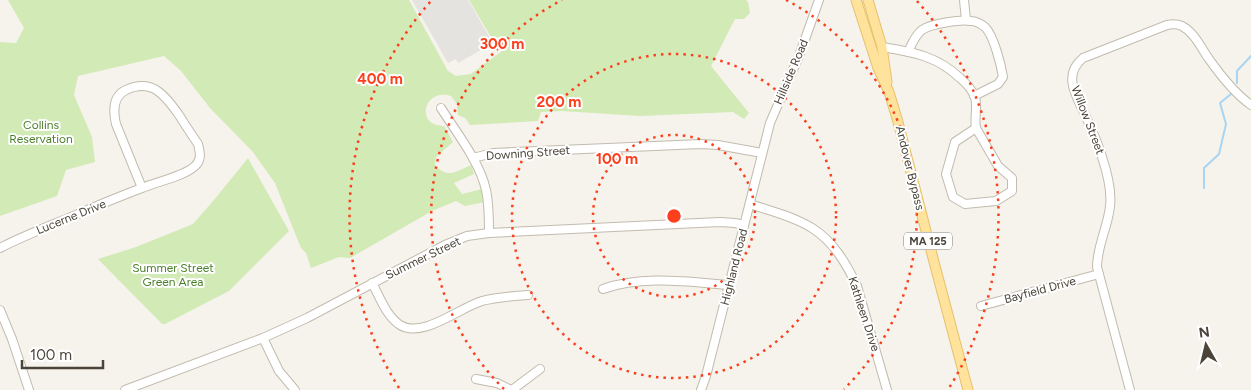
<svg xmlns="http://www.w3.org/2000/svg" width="1251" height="390" font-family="Figtree,sans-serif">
<rect width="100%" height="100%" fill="#f6f3ec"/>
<g fill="#d2eab5">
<path d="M 8,0 L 409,0 L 448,71 L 456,76 L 471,74 L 502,51 L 492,39 L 469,0 L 746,0 L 748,2 L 750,13 L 744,19 L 735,19 L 711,66 L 749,113 L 744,119 L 733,112 L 640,116 L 561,111 L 541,112 L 538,121 L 470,125 L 465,118 L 458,115 L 457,104 L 451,96 C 429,89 418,113 432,123 C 435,125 440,126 444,126 L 453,142 L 436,157 L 435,165 C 448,179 455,172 471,165 L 474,174 L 454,183 L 462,194 L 482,189 L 485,202 L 465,206 L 456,201 L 432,211 L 350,258 L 339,257 L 311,268 L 306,253 L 301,248 L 275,183 L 253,152 L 210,108 L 181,71 L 164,56 L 78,76 L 74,95 L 92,137 L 95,162 L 66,170 L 57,196 L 0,216 L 0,42 L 16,43 L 24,28 Z"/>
<path d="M 248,158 L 289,231 L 229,291 L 165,324 L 162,324 L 98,259 L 136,247 L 193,224 L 214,200 Z"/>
</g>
<path fill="#e5e3e0" d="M 412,0 L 468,0 L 493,43 L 458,63 L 456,59 L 448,63 Z"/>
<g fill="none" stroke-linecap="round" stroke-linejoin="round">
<g stroke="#a9d4f2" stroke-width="2">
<path d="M 1237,83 L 1237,71 L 1251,56"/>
<path d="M 1204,188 L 1204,168 L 1219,154 L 1226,124 L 1220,103 L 1231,94"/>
</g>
<g stroke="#c2bbae" stroke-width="10">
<g id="minor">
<path d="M 964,0 L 966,20"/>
<path d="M 882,47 C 913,52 937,56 960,78 C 966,83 972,90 975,97 C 978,107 974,118 976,128"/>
<path d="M 908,52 C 912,44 915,35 922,30 C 930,24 961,19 971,21 C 976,21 981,24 985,27 C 994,36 1001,65 1003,77 L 998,84 L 974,96"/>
<path d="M 441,108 C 456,132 480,162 486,190 C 489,204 489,219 489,233"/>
<path d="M 976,128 L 998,166 L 1012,178 L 1012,191 L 996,201 L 965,204 L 953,197 L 946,174 L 955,142 Z"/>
<path d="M 473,158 L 493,153 L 701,144 L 718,145 L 762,153"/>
<path d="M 750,204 C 770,211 793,216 812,228 C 833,241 846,263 857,286 L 887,390"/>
<path d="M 0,248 C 23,236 47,227 71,217 C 94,207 118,197 142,188 C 156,182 185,176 195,166 C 202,160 200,152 198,144 C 192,135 185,125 179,115 C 165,95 152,78 126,90 C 113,96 113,111 116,124 L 142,188"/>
<path d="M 372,283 C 380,297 386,316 400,325 C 422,339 459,308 482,301 C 497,297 512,296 528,295"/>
<path d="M 603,289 C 643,275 688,282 730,285"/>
<path d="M 981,306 L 1099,274"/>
<path d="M 0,310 L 12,339 L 29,390"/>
<path d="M 263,338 L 279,371 L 295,390"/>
<path d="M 476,379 L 497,383 L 511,390"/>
<path d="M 125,390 L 263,338 L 307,318 L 445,245 L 467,236 L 489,233 L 720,222 L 735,223 L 744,225"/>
<path d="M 512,390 L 540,369"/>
<path d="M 701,390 L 706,376 L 770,123 L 799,56 L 819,0"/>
<path d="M 1130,390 L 1097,267 C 1097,246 1108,227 1110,206 C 1112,190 1107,172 1102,157 C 1098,143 1092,130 1086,117 C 1078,98 1061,76 1083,58 L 1167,25 C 1172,24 1177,24 1182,26 C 1195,33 1201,48 1209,59 C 1221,76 1234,93 1251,105"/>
</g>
</g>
<g stroke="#e6c16a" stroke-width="11">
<g id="major">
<path d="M 856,0 L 878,68 L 889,92 L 898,122 L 934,262 L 968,390"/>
<path d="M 868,0 L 882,47 L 887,82"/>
</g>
</g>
<use href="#minor" stroke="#fff" stroke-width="8"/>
<use href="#major" stroke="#ffe39c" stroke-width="9"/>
</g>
<g fill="none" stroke="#fc3f1d" stroke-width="2.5" stroke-dasharray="2.5 5">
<circle cx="674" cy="216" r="81"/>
<circle cx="674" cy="216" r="162"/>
<path d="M504 389A243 243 0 0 1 562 0M786 0A243 243 0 0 1 844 389"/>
<path d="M399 388A324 324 0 0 1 431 1M917 1A324 324 0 0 1 949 388"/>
</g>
<g text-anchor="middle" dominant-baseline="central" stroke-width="4" stroke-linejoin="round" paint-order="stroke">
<rect fill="#fff" stroke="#817c74" stroke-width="1" x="904" y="232.5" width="48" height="17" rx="4"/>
<g font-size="11" font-weight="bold" fill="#4b4439">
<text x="928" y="241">MA 125</text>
</g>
<g font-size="12" fill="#4b4439" stroke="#fff">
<text transform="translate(791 72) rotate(-67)">Hillside Road</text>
<text transform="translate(1088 120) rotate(69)">Willow Street</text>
<text transform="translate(528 153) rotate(-4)">Downing Street</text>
<text transform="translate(910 168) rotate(76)">Andover Bypass</text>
<text transform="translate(71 217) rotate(-22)">Lucerne Drive</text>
<text transform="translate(423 258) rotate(-26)">Summer Street</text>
<text transform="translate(734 267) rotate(-76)">Highland Road</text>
<text transform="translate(1040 290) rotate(-15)">Bayfield Drive</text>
<text transform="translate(864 314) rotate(72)">Kathleen Drive</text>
</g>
<g font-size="12" fill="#4a7f2a" stroke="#fff">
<text x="41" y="125">Collins<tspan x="41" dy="14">Reservation</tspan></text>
<text x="173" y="268">Summer Street<tspan x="173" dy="14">Green Area</tspan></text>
</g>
</g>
<circle cx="674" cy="216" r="8" fill="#fc3f1d" stroke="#fff" stroke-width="2.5"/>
<g font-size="15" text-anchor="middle" font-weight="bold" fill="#fc3f1d" stroke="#fff" stroke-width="4" stroke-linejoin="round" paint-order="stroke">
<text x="502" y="49">300 m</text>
<text x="380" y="84">400 m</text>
<text x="559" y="107">200 m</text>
<text x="617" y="164">100 m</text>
</g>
<g transform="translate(1206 345) rotate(352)" stroke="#ffffff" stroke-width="4" paint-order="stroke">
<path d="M0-4L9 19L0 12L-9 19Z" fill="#4b4439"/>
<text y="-8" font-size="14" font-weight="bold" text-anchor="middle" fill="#4b4439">N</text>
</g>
<path d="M22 360v8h81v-8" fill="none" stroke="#4b4439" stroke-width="2.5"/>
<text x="30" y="360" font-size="15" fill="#4b4439" stroke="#ffffff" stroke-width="4" paint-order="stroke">100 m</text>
</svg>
